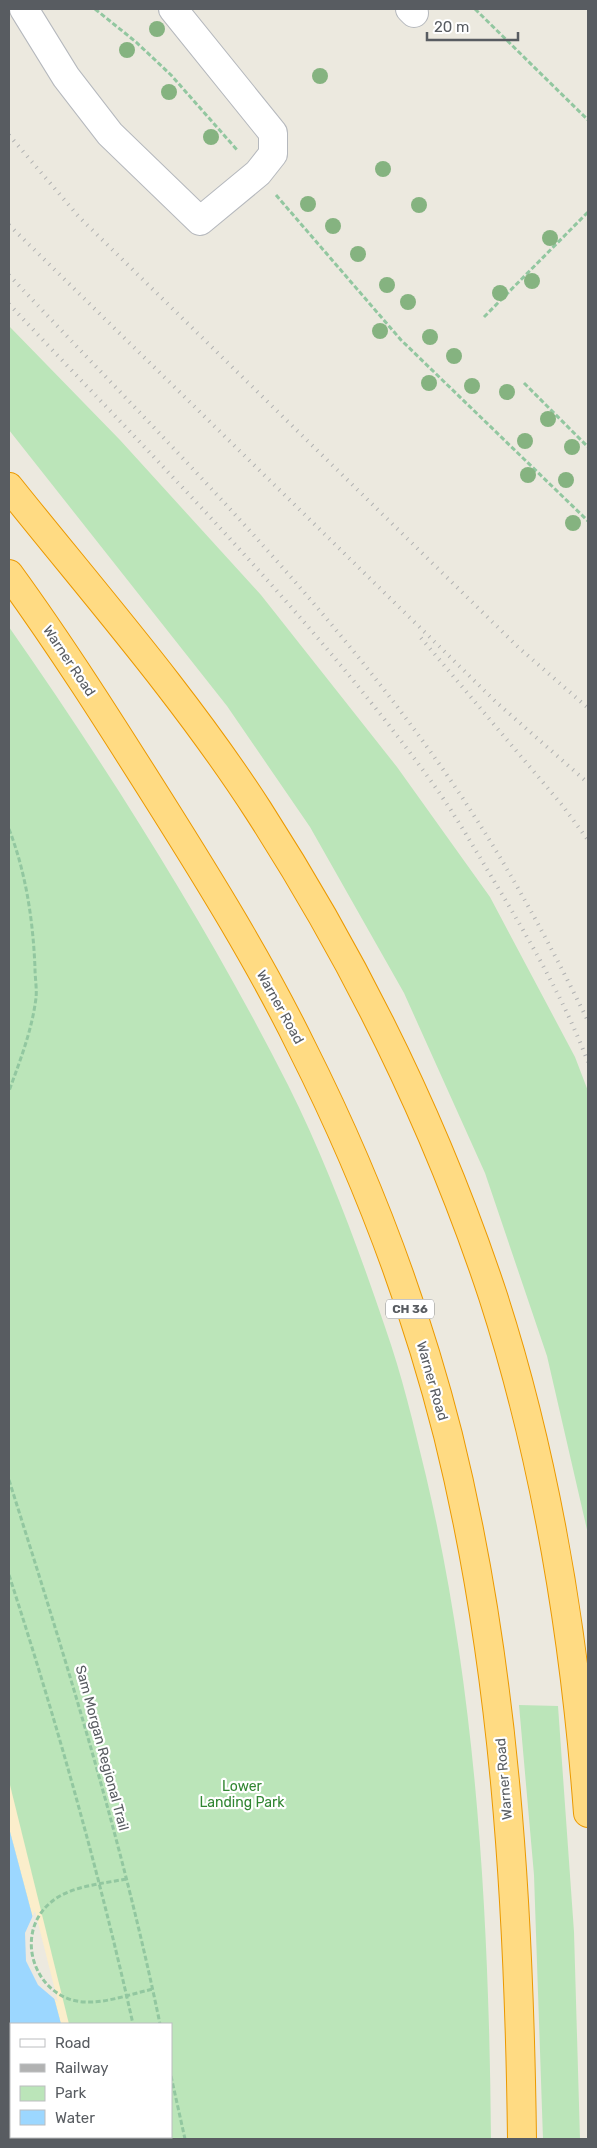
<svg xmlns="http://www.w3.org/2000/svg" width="597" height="2148" font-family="Rubik,sans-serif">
<rect width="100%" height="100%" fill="#ece9df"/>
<g fill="#bbe5b9">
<path d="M 9,326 L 120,440 L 261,595 L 397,767 L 490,897 L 575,1057 L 588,1091 L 588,1534 L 547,1356 L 485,1173 L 404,993 L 310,827 L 227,706 L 9,430 Z"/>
<path d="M 9,627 C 110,772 208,927 288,1085 C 326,1161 358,1247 385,1327 C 402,1375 414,1426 426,1476 C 477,1693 489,1917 491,2139 L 88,2139 L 88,2137 L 171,2137 L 171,2024 L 61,2024 L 9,1828 Z"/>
<path d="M 519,1705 L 558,1706 L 574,1932 L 580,2139 L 543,2139 L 534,1875 Z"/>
</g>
<path fill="#fbeecb" d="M 9,1781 L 69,2024 L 61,2024 L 9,1828 Z"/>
<path fill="#9cd7ff" d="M 9,1828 L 61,2024 L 11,2024 L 11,2137 L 88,2137 L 88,2139 L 9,2139 Z"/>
<path fill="#ece9df" d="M 35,1911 L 58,2002 L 38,1985 L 26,1961 L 25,1933 Z"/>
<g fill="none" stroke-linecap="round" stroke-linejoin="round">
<g stroke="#b5b8bd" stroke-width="30">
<g id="minor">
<path d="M 24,9 L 66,77 L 110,134 L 200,221 L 258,173 L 273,154 L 273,133 L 173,9"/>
<path d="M 410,9 L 414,13"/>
</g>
</g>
<g stroke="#eb9900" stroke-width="30">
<g id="highway">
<path d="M 9,487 C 93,592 185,697 258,810 C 356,962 436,1124 493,1296 C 547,1463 575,1638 588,1813"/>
<path d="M 9,574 C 62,647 110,723 158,799 C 209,880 260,962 302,1048 C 364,1171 414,1301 448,1435 C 505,1665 519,1903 522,2139"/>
</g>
</g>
<g stroke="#92c7a0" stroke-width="3" stroke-dasharray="5 2.5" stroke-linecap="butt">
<path d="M 95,9 L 136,42 L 171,75 L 238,151"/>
<path d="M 475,9 L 588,120"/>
<path d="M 276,195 L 401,340 L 588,521"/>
<path d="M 484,317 L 588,212"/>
<path d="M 524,383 L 588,447"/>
<path d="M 9,829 C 26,873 33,920 35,968 C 35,978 37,989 36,998 C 32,1030 20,1061 9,1091"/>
<path d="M 9,1480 C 66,1660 122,1840 160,2024"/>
<path d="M 9,1575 C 57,1723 99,1872 133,2024"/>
<path d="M 126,1879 C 101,1884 69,1886 50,1903 C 12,1936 36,2000 85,2002 C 107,2003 131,1994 153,1989"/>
<path d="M 171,2076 L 185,2139"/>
<path d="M 158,2137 L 158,2139"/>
</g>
<use href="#minor" stroke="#fff" stroke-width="28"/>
<use href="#highway" stroke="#ffdb83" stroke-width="28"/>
<g stroke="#b1b2b2" stroke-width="4" stroke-dasharray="1 6" stroke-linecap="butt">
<path d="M 9,135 L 79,217 L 518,647 L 588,708"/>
<path d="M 9,225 L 496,702 L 588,783"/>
<path d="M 9,275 C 162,438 324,596 451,781 C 504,858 547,938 588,1021"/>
<path d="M 9,304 C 156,461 310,613 436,788 C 459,821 479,856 500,891 C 533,946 565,1002 588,1062"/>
<path d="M 421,638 L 562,805 L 588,840"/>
</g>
</g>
<g fill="#85b380">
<circle cx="157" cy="29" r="8"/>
<circle cx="127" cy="50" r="8"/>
<circle cx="320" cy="76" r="8"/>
<circle cx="169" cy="92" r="8"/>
<circle cx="211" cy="137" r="8"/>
<circle cx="383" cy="169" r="8"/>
<circle cx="308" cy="204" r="8"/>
<circle cx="419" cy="205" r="8"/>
<circle cx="333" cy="226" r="8"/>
<circle cx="550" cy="238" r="8"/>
<circle cx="358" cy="254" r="8"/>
<circle cx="532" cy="281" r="8"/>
<circle cx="387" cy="285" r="8"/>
<circle cx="500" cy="293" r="8"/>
<circle cx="408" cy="302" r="8"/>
<circle cx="380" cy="331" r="8"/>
<circle cx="430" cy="337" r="8"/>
<circle cx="454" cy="356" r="8"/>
<circle cx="429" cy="383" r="8"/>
<circle cx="472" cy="386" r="8"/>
<circle cx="507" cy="392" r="8"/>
<circle cx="548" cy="419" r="8"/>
<circle cx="525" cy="441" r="8"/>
<circle cx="572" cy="447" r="8"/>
<circle cx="528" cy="475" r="8"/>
<circle cx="566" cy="480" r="8"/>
<circle cx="573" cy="523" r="8"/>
</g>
<g text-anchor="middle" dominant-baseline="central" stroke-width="4.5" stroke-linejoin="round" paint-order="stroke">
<rect fill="#fff" stroke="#8a8d90" stroke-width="1" x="386" y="1299.5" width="48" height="19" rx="4"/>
<g font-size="12" font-weight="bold" fill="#585c61">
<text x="410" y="1309">CH 36</text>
</g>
<g font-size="14" fill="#585c61" stroke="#fff">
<text transform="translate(69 661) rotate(56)">Warner Road</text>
<text transform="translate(280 1007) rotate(61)">Warner Road</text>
<text transform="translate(432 1381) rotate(74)">Warner Road</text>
<text transform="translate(102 1748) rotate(75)">Sam Morgan Regional Trail</text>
<text transform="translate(504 1779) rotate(-95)">Warner Road</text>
</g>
<g font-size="14" fill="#318632" stroke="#fff">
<text x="242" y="1786">Lower<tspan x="242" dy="16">Landing Park</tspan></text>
</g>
</g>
<rect width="597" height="2148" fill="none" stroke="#585c61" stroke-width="20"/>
<rect x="10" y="2023" width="162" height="115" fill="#ffffff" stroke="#bcbec0"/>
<rect x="20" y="2039" width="25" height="8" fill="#ffffff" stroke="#bcbec0"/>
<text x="55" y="2048" font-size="15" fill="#585c61">Road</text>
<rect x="20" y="2064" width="25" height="8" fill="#b1b2b2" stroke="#bcbec0"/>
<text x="55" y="2073" font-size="15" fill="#585c61">Railway</text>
<rect x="20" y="2086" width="25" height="15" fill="#bbe5b9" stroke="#bcbec0"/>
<text x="55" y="2098" font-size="15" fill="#585c61">Park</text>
<rect x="20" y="2110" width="25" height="15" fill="#9cd7ff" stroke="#bcbec0"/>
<text x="55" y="2123" font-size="15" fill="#585c61">Water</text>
<path d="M427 32v8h91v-8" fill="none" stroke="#585c61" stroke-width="2.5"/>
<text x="434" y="32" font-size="15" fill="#585c61" stroke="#ffffff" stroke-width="4" paint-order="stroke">20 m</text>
</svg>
